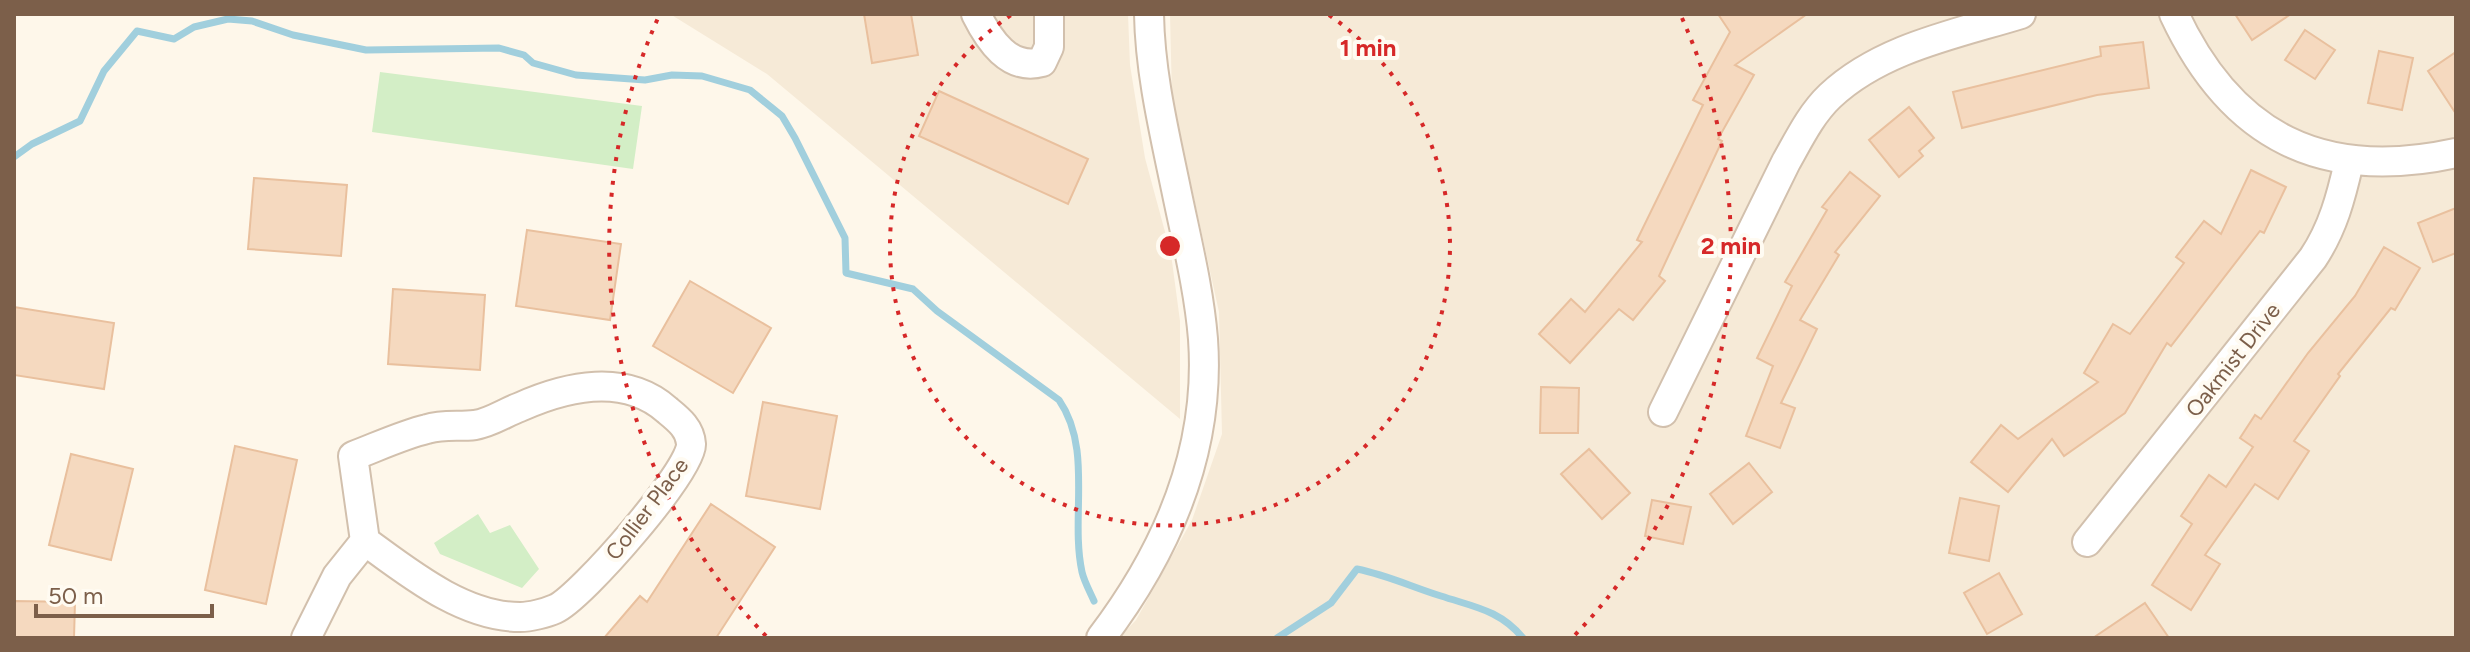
<svg xmlns="http://www.w3.org/2000/svg" width="2470" height="652" font-family="Figtree,sans-serif">
<rect width="100%" height="100%" fill="#fef7ea"/>
<g fill="#f6ead7">
<path d="M 670,14 L 1128,14 L 1130,65 L 1145,158 L 1171,254 L 1180,321 L 1180,419 L 767,74 Z"/>
<path d="M 1170,14 L 2456,14 L 2456,638 L 1119,638 L 1136,620 L 1192,520 L 1222,434 L 1219,312 L 1172,98 Z"/>
</g>
<g fill="#d3eec6">
<path d="M 380,72 L 642,106 L 633,169 L 372,132 Z"/>
<path d="M 478,514 L 490,533 L 510,525 L 539,569 L 522,588 L 440,554 L 434,543 Z"/>
</g>
<g fill="none" stroke-linecap="round" stroke-linejoin="round">
<g stroke="#a1cfdd" stroke-width="7">
<path d="M 14,157 L 32,144 L 80,121 L 104,71 L 137,31 L 174,39 L 194,27 L 228,19 L 252,21 L 293,35 L 366,50 L 499,48 L 524,55 L 533,63 L 576,75 L 645,80 L 672,75 L 702,76 L 750,90 L 782,116 L 795,138 L 845,238 L 846,273 L 913,289 L 937,311 L 1059,400 C 1093,449 1070,517 1082,572 C 1084,581 1090,592 1094,601"/>
<path d="M 1277,638 L 1331,603 L 1357,569 C 1387,575 1412,587 1441,596 C 1474,607 1500,610 1523,638"/>
</g>
</g>
<g fill="#f5d9bf" stroke="#e9c09e" stroke-width="2">
<path d="M 864,14 L 911,14 L 918,55 L 872,63 Z"/>
<path d="M 1718,14 L 1807,14 L 1735,65 L 1754,75 L 1718,139 L 1722,141 L 1659,276 L 1665,281 L 1633,320 L 1619,309 L 1570,363 L 1539,334 L 1571,299 L 1585,312 L 1642,242 L 1637,240 L 1703,105 L 1693,100 L 1730,32 Z"/>
<path d="M 2235,14 L 2291,14 L 2252,40 Z"/>
<path d="M 2305,30 L 2335,50 L 2315,79 L 2285,60 Z"/>
<path d="M 2143,42 L 2149,88 L 2097,95 L 1962,128 L 1953,92 L 2101,56 L 2100,47 Z"/>
<path d="M 2379,51 L 2413,58 L 2402,110 L 2368,103 Z"/>
<path d="M 2456,52 L 2456,114 L 2428,71 Z"/>
<path d="M 939,91 L 1088,159 L 1068,204 L 919,136 Z"/>
<path d="M 1909,107 L 1934,138 L 1919,151 L 1923,156 L 1899,177 L 1869,140 Z"/>
<path d="M 2251,170 L 2286,187 L 2264,233 L 2260,231 L 2171,346 L 2167,343 L 2125,413 L 2064,456 L 2052,439 L 2008,492 L 1971,462 L 2001,425 L 2018,439 L 2098,382 L 2084,373 L 2113,324 L 2130,334 L 2184,263 L 2176,257 L 2204,221 L 2221,234 Z"/>
<path d="M 1850,172 L 1880,196 L 1835,252 L 1839,255 L 1800,320 L 1817,329 L 1781,403 L 1795,408 L 1780,448 L 1746,436 L 1773,366 L 1757,358 L 1792,286 L 1785,282 L 1827,210 L 1822,207 Z"/>
<path d="M 254,178 L 347,185 L 341,256 L 248,249 Z"/>
<path d="M 2456,208 L 2456,253 L 2433,262 L 2418,223 Z"/>
<path d="M 527,230 L 621,244 L 610,320 L 516,306 Z"/>
<path d="M 2384,247 L 2420,268 L 2395,310 L 2391,308 L 2338,374 L 2340,376 L 2294,441 L 2309,451 L 2278,499 L 2255,484 L 2205,555 L 2220,564 L 2191,610 L 2152,585 L 2192,524 L 2181,516 L 2209,475 L 2226,487 L 2253,447 L 2240,438 L 2255,415 L 2261,419 L 2308,353 L 2355,296 Z"/>
<path d="M 690,281 L 771,328 L 733,393 L 653,346 Z"/>
<path d="M 393,289 L 485,295 L 480,370 L 388,364 Z"/>
<path d="M 14,307 L 114,323 L 104,389 L 14,375 Z"/>
<path d="M 1541,387 L 1579,388 L 1578,433 L 1540,433 Z"/>
<path d="M 763,402 L 837,416 L 820,509 L 746,496 Z"/>
<path d="M 235,446 L 297,460 L 266,604 L 205,590 Z"/>
<path d="M 1589,449 L 1630,493 L 1602,519 L 1561,474 Z"/>
<path d="M 71,454 L 133,469 L 111,560 L 49,545 Z"/>
<path d="M 1749,463 L 1772,492 L 1733,524 L 1710,494 Z"/>
<path d="M 1960,498 L 1999,506 L 1989,561 L 1949,553 Z"/>
<path d="M 1652,500 L 1691,507 L 1683,544 L 1645,536 Z"/>
<path d="M 711,504 L 775,547 L 716,638 L 604,638 L 640,596 L 647,602 Z"/>
<path d="M 1999,573 L 2022,614 L 1987,634 L 1964,593 Z"/>
<path d="M 14,601 L 75,602 L 74,638 L 14,638 Z"/>
<path d="M 2145,603 L 2169,638 L 2093,638 Z"/>
</g>
<g fill="none" stroke-linecap="round" stroke-linejoin="round">
<g stroke="#d2c0ad" stroke-width="32">
<g id="street">
<path d="M 976,14 C 989,40 1009,71 1042,62 L 1049,47 L 1049,14"/>
<path d="M 2174,14 C 2232,138 2323,182 2456,153"/>
<path d="M 1663,412 L 1786,162 C 1799,139 1811,114 1830,96 C 1881,48 1956,34 2021,14"/>
<path d="M 2087,542 L 2313,258 C 2333,228 2341,197 2349,162"/>
<path d="M 306,638 L 337,576 L 365,541 L 353,456 C 377,447 402,435 427,429 C 443,424 459,427 475,425 C 490,423 506,412 520,407 C 567,386 625,373 667,410 C 678,419 690,428 691,444 C 693,469 581,598 555,609 C 546,613 530,617 520,617 C 463,617 409,573 365,541"/>
<path d="M 1101,638 C 1167,551 1211,451 1203,339 C 1199,289 1186,238 1176,189 C 1164,131 1150,73 1149,14"/>
</g>
</g>
<use href="#street" stroke="#fff" stroke-width="28"/>
</g>
<g fill="none" stroke="#d62828" stroke-width="4" stroke-dasharray="4 8">
<path d="M1329 15A280 280 0 1 1 1011 15"/>
<path d="M766 636A561 561 0 0 1 658 18M1682 18A561 561 0 0 1 1574 636"/>
</g>
<g text-anchor="middle" dominant-baseline="central" stroke-width="8" stroke-linejoin="round" paint-order="stroke">
<g font-size="22" fill="#7c5f4a" stroke="#fffbf2">
<text transform="translate(2233 360) rotate(-52)">Oakmist Drive</text>
<text transform="translate(647 509) rotate(-53)">Collier Place</text>
</g>
</g>
<circle cx="1170" cy="246" r="12" fill="#d62828" stroke="#fffbf2" stroke-width="4"/>
<g font-size="24" text-anchor="middle" font-weight="bold" fill="#d62828" stroke="#fffbf2" stroke-width="8" stroke-linejoin="round" paint-order="stroke">
<text x="1368" y="56">1 min</text>
<text x="1731" y="254">2 min</text>
</g>
<rect width="2470" height="652" fill="none" stroke="#7c5f4a" stroke-width="32"/>
<path d="M36 604v12h176v-12" fill="none" stroke="#7c5f4a" stroke-width="4"/>
<text x="48" y="604" font-size="24" fill="#7c5f4a" stroke="#fffbf2" stroke-width="6" paint-order="stroke">50 m</text>
</svg>
